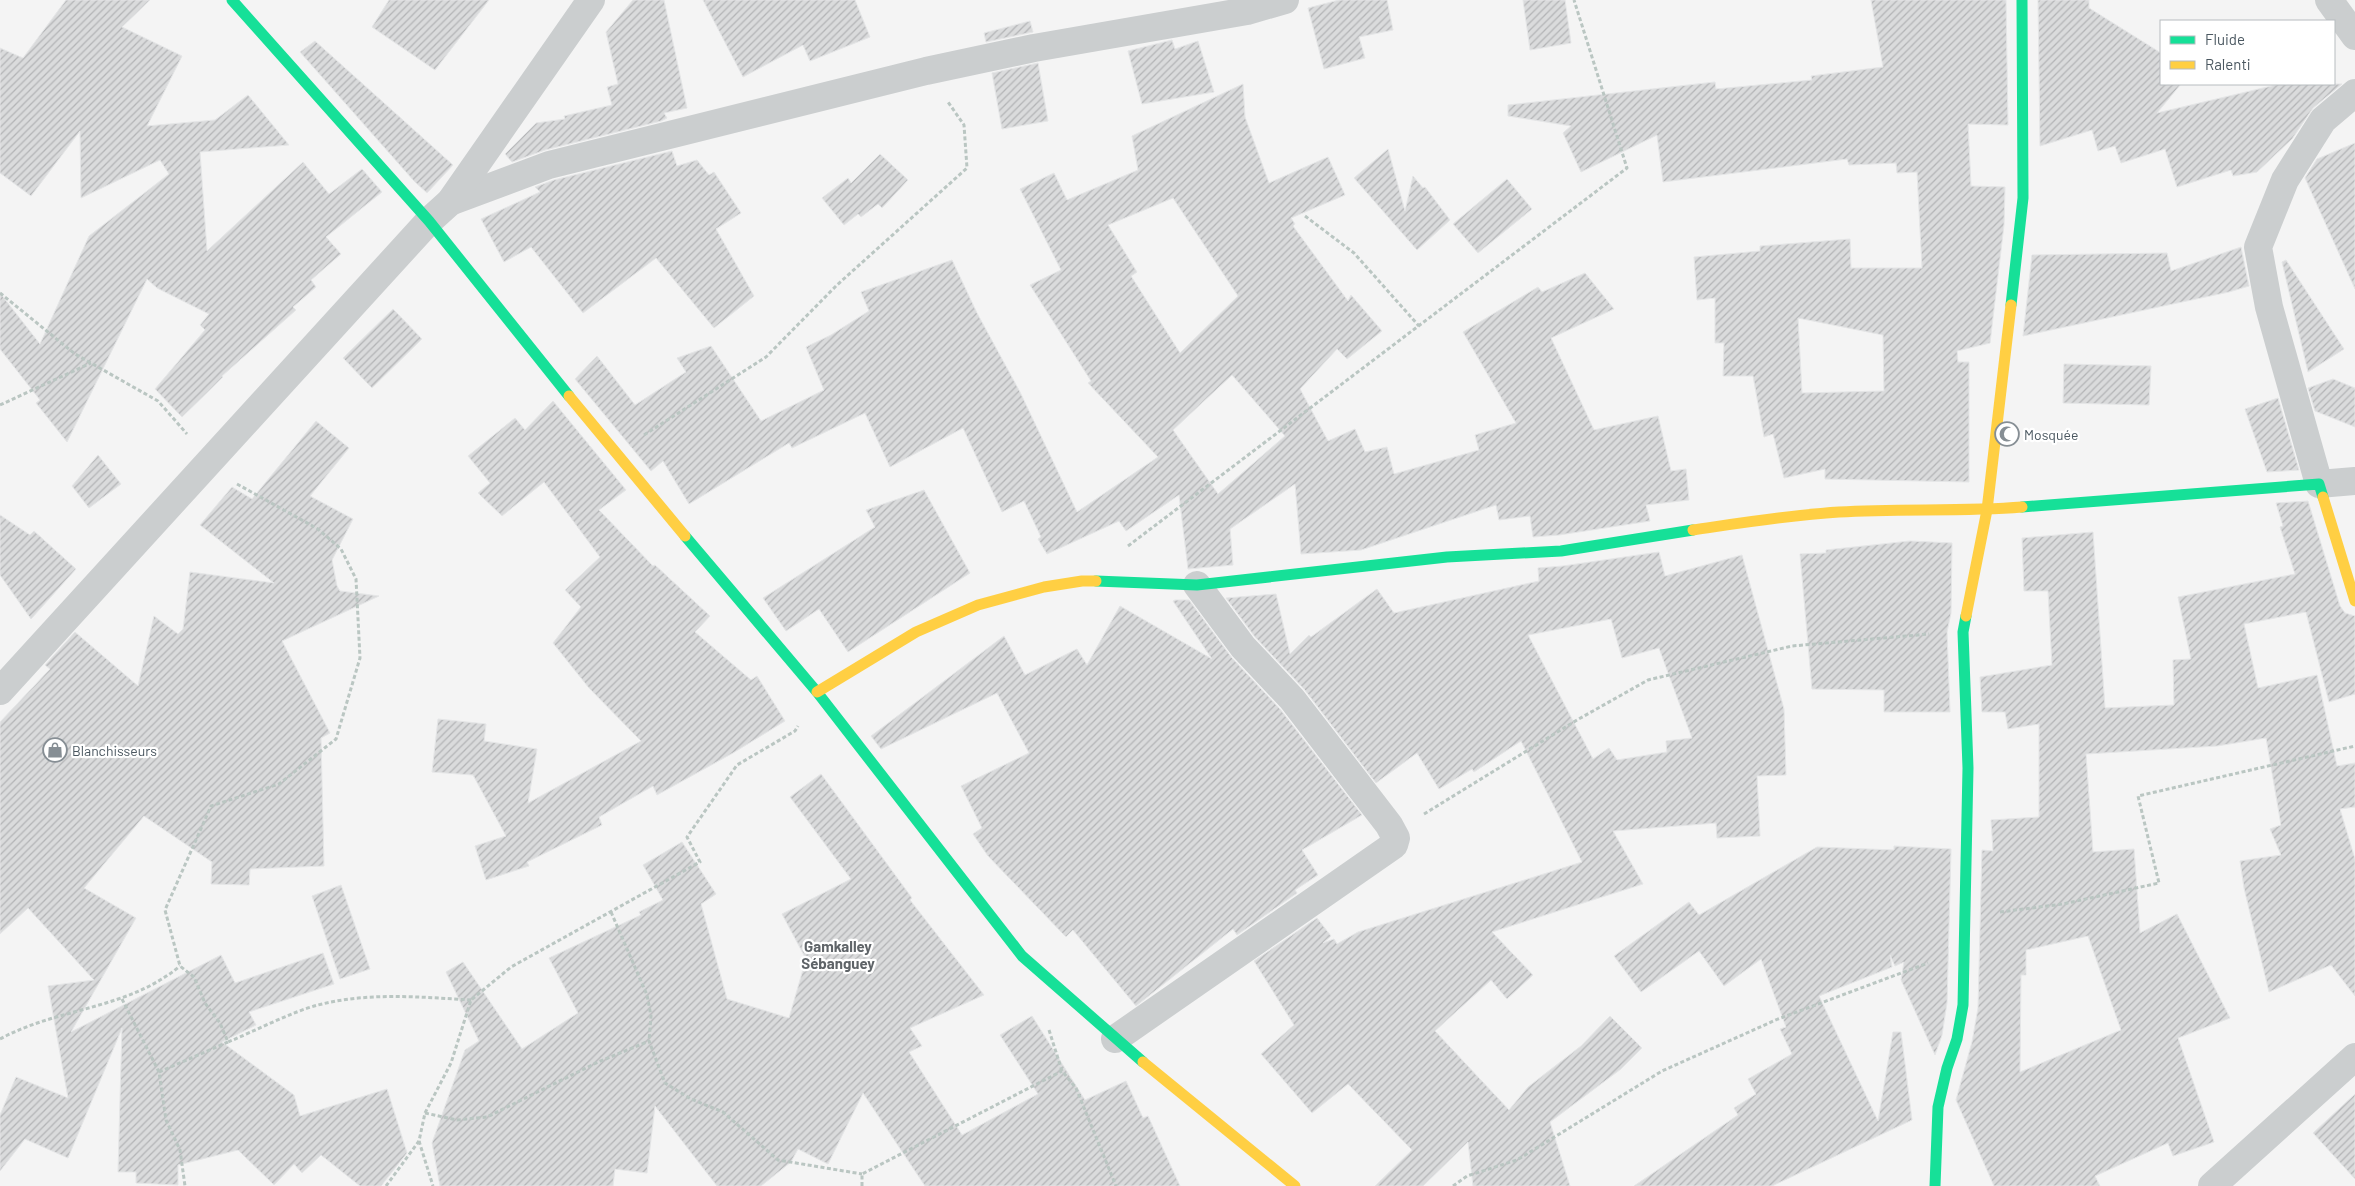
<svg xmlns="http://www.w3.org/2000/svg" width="2355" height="1186" font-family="Barlow,sans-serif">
<defs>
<pattern id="building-hatch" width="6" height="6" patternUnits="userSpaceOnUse" patternTransform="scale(1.25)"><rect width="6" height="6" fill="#dadbdc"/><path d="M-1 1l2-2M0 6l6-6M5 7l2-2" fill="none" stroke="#b3b4b6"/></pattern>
</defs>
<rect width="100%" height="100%" fill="#f4f4f4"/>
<g fill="url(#building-hatch)" stroke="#e5e6e7" fill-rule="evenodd">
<path d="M 66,0 L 150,0 L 122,27 L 182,56 L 147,126 L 215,120 L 248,95 L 289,145 L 200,152 L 207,251 L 303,162 L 329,194 L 362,169 L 382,192 L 326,237 L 341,254 L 311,280 L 316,287 L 293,307 L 296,310 L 222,376 L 223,377 L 182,417 L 155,389 L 205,330 L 200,325 L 209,314 L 157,288 L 147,279 L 67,442 L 36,403 L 40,400 L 0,349 L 0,293 L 40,344 L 89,236 L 169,174 L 160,160 L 81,198 L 80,131 L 31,196 L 0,173 L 0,48 L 23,58 Z"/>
<path d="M 389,0 L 489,0 L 435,70 L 372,27 Z"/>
<path d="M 633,0 L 664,0 L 687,108 L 664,113 L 667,118 L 661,121 L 545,150 L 512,162 L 505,154 L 536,123 L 565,119 L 564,116 L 612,105 L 607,87 L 618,84 L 606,32 Z"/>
<path d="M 703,0 L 855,0 L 870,37 L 810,61 L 803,45 L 743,77 Z"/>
<path d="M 1339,0 L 1387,0 L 1393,30 L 1359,37 L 1365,58 L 1324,69 L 1308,8 Z"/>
<path d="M 1523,0 L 1565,0 L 1571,43 L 1530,50 Z"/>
<path d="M 1871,0 L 2006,0 L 2008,125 L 1968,124 L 1971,186 L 2005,187 L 2004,225 L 1990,343 L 1957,351 L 1958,362 L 1969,362 L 1969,482 L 1825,479 L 1825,469 L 1784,478 L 1773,434 L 1764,437 L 1753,376 L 1723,376 L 1724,343 L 1715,343 L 1715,298 L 1697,300 L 1694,257 L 1760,251 L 1760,246 L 1850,239 L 1851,268 L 1922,268 L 1917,172 L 1897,173 L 1896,163 L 1849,165 L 1847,159 L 1663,182 L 1657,135 L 1581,172 L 1563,133 L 1571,126 L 1508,116 L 1508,105 L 1715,82 L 1716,89 L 1812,80 L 1811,76 L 1883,67 ZM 1798,318 L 1883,335 L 1884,391 L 1802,393 Z"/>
<path d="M 2038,0 L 2089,0 L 2089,8 L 2161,53 L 2161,84 L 2181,84 L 2157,113 L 2280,84 L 2342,84 L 2313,108 L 2292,139 L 2257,172 L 2233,176 L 2231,170 L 2177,187 L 2165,149 L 2121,163 L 2115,146 L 2098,151 L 2092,130 L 2040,146 Z"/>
<path d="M 1030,21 L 1033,32 L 986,42 L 984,33 Z"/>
<path d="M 1172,40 L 1175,49 L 1198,41 L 1214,92 L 1142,104 L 1128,51 Z"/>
<path d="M 315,41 L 453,165 L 427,193 L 414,181 L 300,52 Z"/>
<path d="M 1038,63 L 1048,121 L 1002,129 L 992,73 Z"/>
<path d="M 1243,84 L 1245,117 L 1269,183 L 1328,157 L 1345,195 L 1291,218 L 1295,224 L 1293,226 L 1348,301 L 1351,295 L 1382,331 L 1347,359 L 1337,349 L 1300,389 L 1328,441 L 1355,429 L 1365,452 L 1387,447 L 1394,474 L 1479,450 L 1475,435 L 1516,423 L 1463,332 L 1538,287 L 1542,292 L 1585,273 L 1614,309 L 1551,338 L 1594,430 L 1658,416 L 1671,471 L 1686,469 L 1689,500 L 1646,505 L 1650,521 L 1559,535 L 1533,537 L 1530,516 L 1499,520 L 1496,505 L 1361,550 L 1301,554 L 1295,484 L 1230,529 L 1233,565 L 1188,569 L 1179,495 L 1126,531 L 1119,521 L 1047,554 L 1038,539 L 1041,537 L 1024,501 L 1002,512 L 963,428 L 890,467 L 865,413 L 792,448 L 789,443 L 689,504 L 663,461 L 651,471 L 575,379 L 597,356 L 635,405 L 686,372 L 677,358 L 711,346 L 761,421 L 824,390 L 806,347 L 831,335 L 869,311 L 861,292 L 952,260 L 977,313 L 1020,392 L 1077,512 L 1158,457 L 1088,383 L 1091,381 L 1030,285 L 1061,270 L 1020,189 L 1054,173 L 1067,200 L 1138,170 L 1132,136 ZM 1173,198 L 1238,296 L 1180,353 L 1131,276 L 1137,272 L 1108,225 ZM 1232,375 L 1285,436 L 1218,494 L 1173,430 Z"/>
<path d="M 2355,143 L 2355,289 L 2305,178 L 2317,159 Z"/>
<path d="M 1388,149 L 1405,211 L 1413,176 L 1423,188 L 1425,187 L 1450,220 L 1417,250 L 1354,178 Z"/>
<path d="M 672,151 L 677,166 L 697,160 L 709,175 L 714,172 L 741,213 L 716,229 L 754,296 L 714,328 L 656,258 L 583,313 L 531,247 L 504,262 L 481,219 L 540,192 L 535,187 L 554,180 Z"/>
<path d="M 880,154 L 908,180 L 882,208 L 878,204 L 861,217 L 858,214 L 844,225 L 822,198 L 848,178 L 851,183 Z"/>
<path d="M 1507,179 L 1532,209 L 1478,253 L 1453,224 Z"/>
<path d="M 2241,247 L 2249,286 L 2229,292 L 2023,336 L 2032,255 L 2167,253 L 2171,271 Z"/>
<path d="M 2286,260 L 2344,349 L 2308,372 L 2282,262 Z"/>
<path d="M 393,309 L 422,339 L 372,388 L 343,358 Z"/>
<path d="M 2064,364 L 2151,366 L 2149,405 L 2063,403 Z"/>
<path d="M 2333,379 L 2355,388 L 2355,427 L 2315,411 L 2308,388 Z"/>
<path d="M 2278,398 L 2299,470 L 2267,472 L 2245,409 Z"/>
<path d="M 553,401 L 626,490 L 599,510 L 653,566 L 655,565 L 710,616 L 695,632 L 751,680 L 757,676 L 785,721 L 733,753 L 657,795 L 653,786 L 599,817 L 602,825 L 527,862 L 529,866 L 486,880 L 475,846 L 506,836 L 473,775 L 432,772 L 438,719 L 486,724 L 484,741 L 537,749 L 528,803 L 641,741 L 589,688 L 553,643 L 581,607 L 565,590 L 600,557 L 544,482 L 502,516 L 478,493 L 490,483 L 468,456 L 515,418 L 525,430 Z"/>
<path d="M 316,421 L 349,448 L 310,496 L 353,519 L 332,560 L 337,586 L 340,591 L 379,596 L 282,641 L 330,733 L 321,738 L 324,866 L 250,869 L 249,885 L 211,884 L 212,862 L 144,816 L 84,888 L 136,918 L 71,1032 L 221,955 L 235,983 L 323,953 L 334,984 L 249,1012 L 256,1025 L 222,1042 L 294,1095 L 300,1116 L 387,1089 L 407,1153 L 381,1186 L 360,1186 L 321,1155 L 302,1173 L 294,1164 L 274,1185 L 238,1150 L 178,1165 L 178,1185 L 136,1183 L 136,1172 L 118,1172 L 122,1028 L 68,1158 L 25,1139 L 0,1171 L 0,1115 L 16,1077 L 68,1098 L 48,986 L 94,980 L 28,908 L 0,934 L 0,722 L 50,669 L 45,665 L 75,632 L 138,686 L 154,616 L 178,634 L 183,629 L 190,572 L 274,583 L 200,525 L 232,487 L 252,499 Z"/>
<path d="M 98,455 L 121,484 L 89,508 L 72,486 Z"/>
<path d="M 924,490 L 970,573 L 848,652 L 819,609 L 786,631 L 763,598 L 875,527 L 866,510 Z"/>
<path d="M 2308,501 L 2340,606 L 2345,613 L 2355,616 L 2355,694 L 2329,702 L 2306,612 L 2244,624 L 2258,688 L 2317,675 L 2337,766 L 2355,763 L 2355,807 L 2340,809 L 2355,859 L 2355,996 L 2331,965 L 2269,992 L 2244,888 L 2240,861 L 2281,855 L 2270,829 L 2281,825 L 2266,738 L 2217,746 L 2086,754 L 2093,852 L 2134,849 L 2140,933 L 2177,914 L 2230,1018 L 2178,1038 L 2214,1142 L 2173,1156 L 2168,1143 L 2095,1176 L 2100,1186 L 1994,1186 L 1956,1100 L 1972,1042 L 1978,1008 L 1982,850 L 1993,851 L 1991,820 L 2039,817 L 2039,724 L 2008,729 L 2005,712 L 1982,712 L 1980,677 L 2052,665 L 2048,591 L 2024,591 L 2022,538 L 2093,532 L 2105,708 L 2174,705 L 2173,660 L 2191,659 L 2178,597 L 2295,574 L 2280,527 L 2283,526 L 2276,503 ZM 2088,936 L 2121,1030 L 2020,1072 L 2021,975 L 2026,975 L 2026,950 Z"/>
<path d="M 0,515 L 30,535 L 34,531 L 76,569 L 31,619 L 0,575 Z"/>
<path d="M 1910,541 L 1952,543 L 1951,613 L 1947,632 L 1950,712 L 1884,712 L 1884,690 L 1812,689 L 1800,554 L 1826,553 L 1826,550 Z"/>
<path d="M 1659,552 L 1665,576 L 1742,555 L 1784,709 L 1786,775 L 1757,776 L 1760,836 L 1717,838 L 1716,823 L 1613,831 L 1643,884 L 1492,932 L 1533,975 L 1507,999 L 1491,980 L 1435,1031 L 1509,1110 L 1528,1087 L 1581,1046 L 1610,1016 L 1642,1048 L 1621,1069 L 1550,1122 L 1570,1186 L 1473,1186 L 1468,1142 L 1423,1186 L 1375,1186 L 1412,1150 L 1348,1084 L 1312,1113 L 1261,1054 L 1294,1025 L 1254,961 L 1317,918 L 1331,936 L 1323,943 L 1334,939 L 1337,944 L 1358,932 L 1582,862 L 1521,741 L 1474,772 L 1472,769 L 1439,789 L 1417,753 L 1376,783 L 1304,689 L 1255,637 L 1226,598 L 1276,594 L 1290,654 L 1309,635 L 1311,637 L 1377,589 L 1394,613 L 1539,581 L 1538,568 L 1563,566 ZM 1611,619 L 1622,658 L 1659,648 L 1692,738 L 1666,741 L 1667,752 L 1617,760 L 1609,748 L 1593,759 L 1528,635 Z"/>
<path d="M 1175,600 L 1189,600 L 1232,658 L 1280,709 L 1362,815 L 1302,850 L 1318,875 L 1295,890 L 1297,893 L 1237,935 L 1233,929 L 1136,1006 L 1073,930 L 1066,937 L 988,856 L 973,834 L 982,828 L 961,786 L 1029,753 L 997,693 L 881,749 L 871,736 L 1004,636 L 1025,675 L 1077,649 L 1087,665 L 1120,606 L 1212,659 L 1173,601 Z"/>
<path d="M 821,774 L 912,898 L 910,900 L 984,995 L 910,1028 L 922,1046 L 909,1052 L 962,1135 L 1038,1094 L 1000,1035 L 1032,1016 L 1085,1100 L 1126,1081 L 1143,1118 L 1148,1116 L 1180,1186 L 925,1186 L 863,1093 L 828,1164 L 798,1149 L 791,1162 L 761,1186 L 717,1186 L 655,1106 L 647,1173 L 615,1169 L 613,1186 L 440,1186 L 432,1143 L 465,1050 L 479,1041 L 446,972 L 463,962 L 522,1049 L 578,1013 L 549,958 L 641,915 L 639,912 L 663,900 L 643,865 L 682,842 L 716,894 L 701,904 L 727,999 L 789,1018 L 806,959 L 782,914 L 851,879 L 790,797 Z"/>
<path d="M 1894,846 L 1951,849 L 1947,1003 L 1942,1035 L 1935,1055 L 1901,980 L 1904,962 L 1895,966 L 1890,955 L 1892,967 L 1819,996 L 1878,1121 L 1893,1032 L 1901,1032 L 1912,1120 L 1772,1186 L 1634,1186 L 1738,1115 L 1734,1108 L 1756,1094 L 1748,1079 L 1792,1054 L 1780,1029 L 1786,1027 L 1761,959 L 1724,986 L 1699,951 L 1641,992 L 1614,956 L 1689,902 L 1699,915 L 1817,847 L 1894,850 Z"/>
<path d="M 341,885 L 370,969 L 340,979 L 312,896 Z"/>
<path d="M 2355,1094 L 2355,1179 L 2313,1133 Z"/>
</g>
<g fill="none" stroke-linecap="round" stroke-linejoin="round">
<g stroke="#bac6c2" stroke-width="3" stroke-dasharray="4 2.5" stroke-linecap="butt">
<path d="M 1305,216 L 1354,253 L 1419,326"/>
<path d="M 0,293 L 75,354 L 158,401 L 187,434"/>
<path d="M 0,405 L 91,363"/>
<path d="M 644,435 L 766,357 L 837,285 L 967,168 L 964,125 L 948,102"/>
<path d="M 237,484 L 318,529 L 341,549 L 356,579 L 360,658 L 336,739 L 279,784 L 211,806 L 165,910 L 180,966 L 194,977 L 205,1003 L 220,1023 L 228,1042 C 255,1031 291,1012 318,1005 C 368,992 420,997 471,1000"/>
<path d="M 1128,546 L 1627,168 L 1574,0"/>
<path d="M 1424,814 L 1577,720 L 1648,680 L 1792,646 L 1929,634"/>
<path d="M 611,912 L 647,995 L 651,1016 L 649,1041"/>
<path d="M 2000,912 L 2063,904 L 2159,883 L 2138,796 L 2355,746"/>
<path d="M 122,999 L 159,1072 L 166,1120 L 180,1150 L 185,1186"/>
<path d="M 1049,1030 L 1062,1071 L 1076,1088 L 1116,1186"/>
<path d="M 0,1039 C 59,1007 127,1010 180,966"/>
<path d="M 159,1072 L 228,1042"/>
<path d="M 425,1113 L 457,1120 L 487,1117 L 596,1063 L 649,1041 L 665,1083 L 691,1099 L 723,1112 L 778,1160 L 862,1174"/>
<path d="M 419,1141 L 433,1186"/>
<path d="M 386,1186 L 419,1141 L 425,1113 L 451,1063 L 471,1000 L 511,967 L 700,862 L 687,837 L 737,765 L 795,731 L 798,726"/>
<path d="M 862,1186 L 862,1174 L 1062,1071"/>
<path d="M 1453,1186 L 1467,1176 L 1517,1160 L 1662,1071 L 1778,1019 L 1928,963"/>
</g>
<g stroke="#cbcecf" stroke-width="28">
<path d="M 2329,0 L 2355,36"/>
<path d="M 2355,93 L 2323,120 L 2285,180 L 2258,247 L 2269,307 L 2319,484 L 2355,481"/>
<path d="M 450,202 L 549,165 L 926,71 L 1034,48 L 1247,11 L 1285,0"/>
<path d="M 0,691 L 429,221 L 450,202 L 591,0"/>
<path d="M 1115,1039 L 1394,845 L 1396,838 L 1389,825 L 1292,699 L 1243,647 L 1197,585"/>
<path d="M 2212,1186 L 2355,1057"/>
</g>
<g stroke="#16e098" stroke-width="11">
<path d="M 232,0 L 429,221 L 569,396"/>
<path d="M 2011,305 L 2023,198 L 2022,0"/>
<path d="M 2022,507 L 2319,484 L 2323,497"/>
<path d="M 685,536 L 817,692 L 1022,956 L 1143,1062"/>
<path d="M 1096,581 L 1197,585 L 1447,557 L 1561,551 L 1693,530"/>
<path d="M 1935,1186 L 1938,1107 L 1947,1068 L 1957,1039 L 1963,1005 L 1968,768 L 1963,632 L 1966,616"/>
</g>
<g stroke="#ffcf43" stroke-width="11">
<path d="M 569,396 L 685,536"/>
<path d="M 2323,497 L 2355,601"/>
<path d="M 1693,530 C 1741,523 1790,515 1839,512 C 1900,508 1961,512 2022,507"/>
<path d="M 1966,616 L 1987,510 L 2011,305"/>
<path d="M 817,692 L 916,632 L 978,605 L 1044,587 L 1082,581 L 1096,581"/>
<path d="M 1143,1062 L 1295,1186"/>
</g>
</g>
<defs>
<g id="mosque-ring" transform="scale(1.25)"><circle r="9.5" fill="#fff" stroke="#868e94" stroke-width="1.5"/><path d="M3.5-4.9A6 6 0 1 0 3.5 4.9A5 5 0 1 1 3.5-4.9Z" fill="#868e94"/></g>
<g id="shop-ring" transform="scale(1.25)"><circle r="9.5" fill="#fff" stroke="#868e94" stroke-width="1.5"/><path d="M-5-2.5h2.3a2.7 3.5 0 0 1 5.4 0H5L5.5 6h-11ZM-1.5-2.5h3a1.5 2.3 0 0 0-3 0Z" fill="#868e94"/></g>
</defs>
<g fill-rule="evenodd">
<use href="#mosque-ring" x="2007" y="434"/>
<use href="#shop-ring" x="55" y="750"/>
</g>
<g text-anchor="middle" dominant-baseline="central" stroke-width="4.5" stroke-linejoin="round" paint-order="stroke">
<g font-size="14" fill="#4a5760" stroke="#fff" text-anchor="start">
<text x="2024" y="434">Mosquée</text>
<text x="72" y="750">Blanchisseurs</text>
</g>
<g font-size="15" font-weight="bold" fill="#5f6468" stroke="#fff">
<text x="838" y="946">Gamkalley<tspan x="838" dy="17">Sébanguey</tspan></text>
</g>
</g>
<rect x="2160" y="20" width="175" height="65" fill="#ffffff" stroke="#b7bcbf"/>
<rect x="2170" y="36" width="25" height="8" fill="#16e098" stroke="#b7bcbf"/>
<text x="2205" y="45" font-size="15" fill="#4a5760">Fluide</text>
<rect x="2170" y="61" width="25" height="8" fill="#ffcf43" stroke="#b7bcbf"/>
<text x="2205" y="70" font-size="15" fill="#4a5760">Ralenti</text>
</svg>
